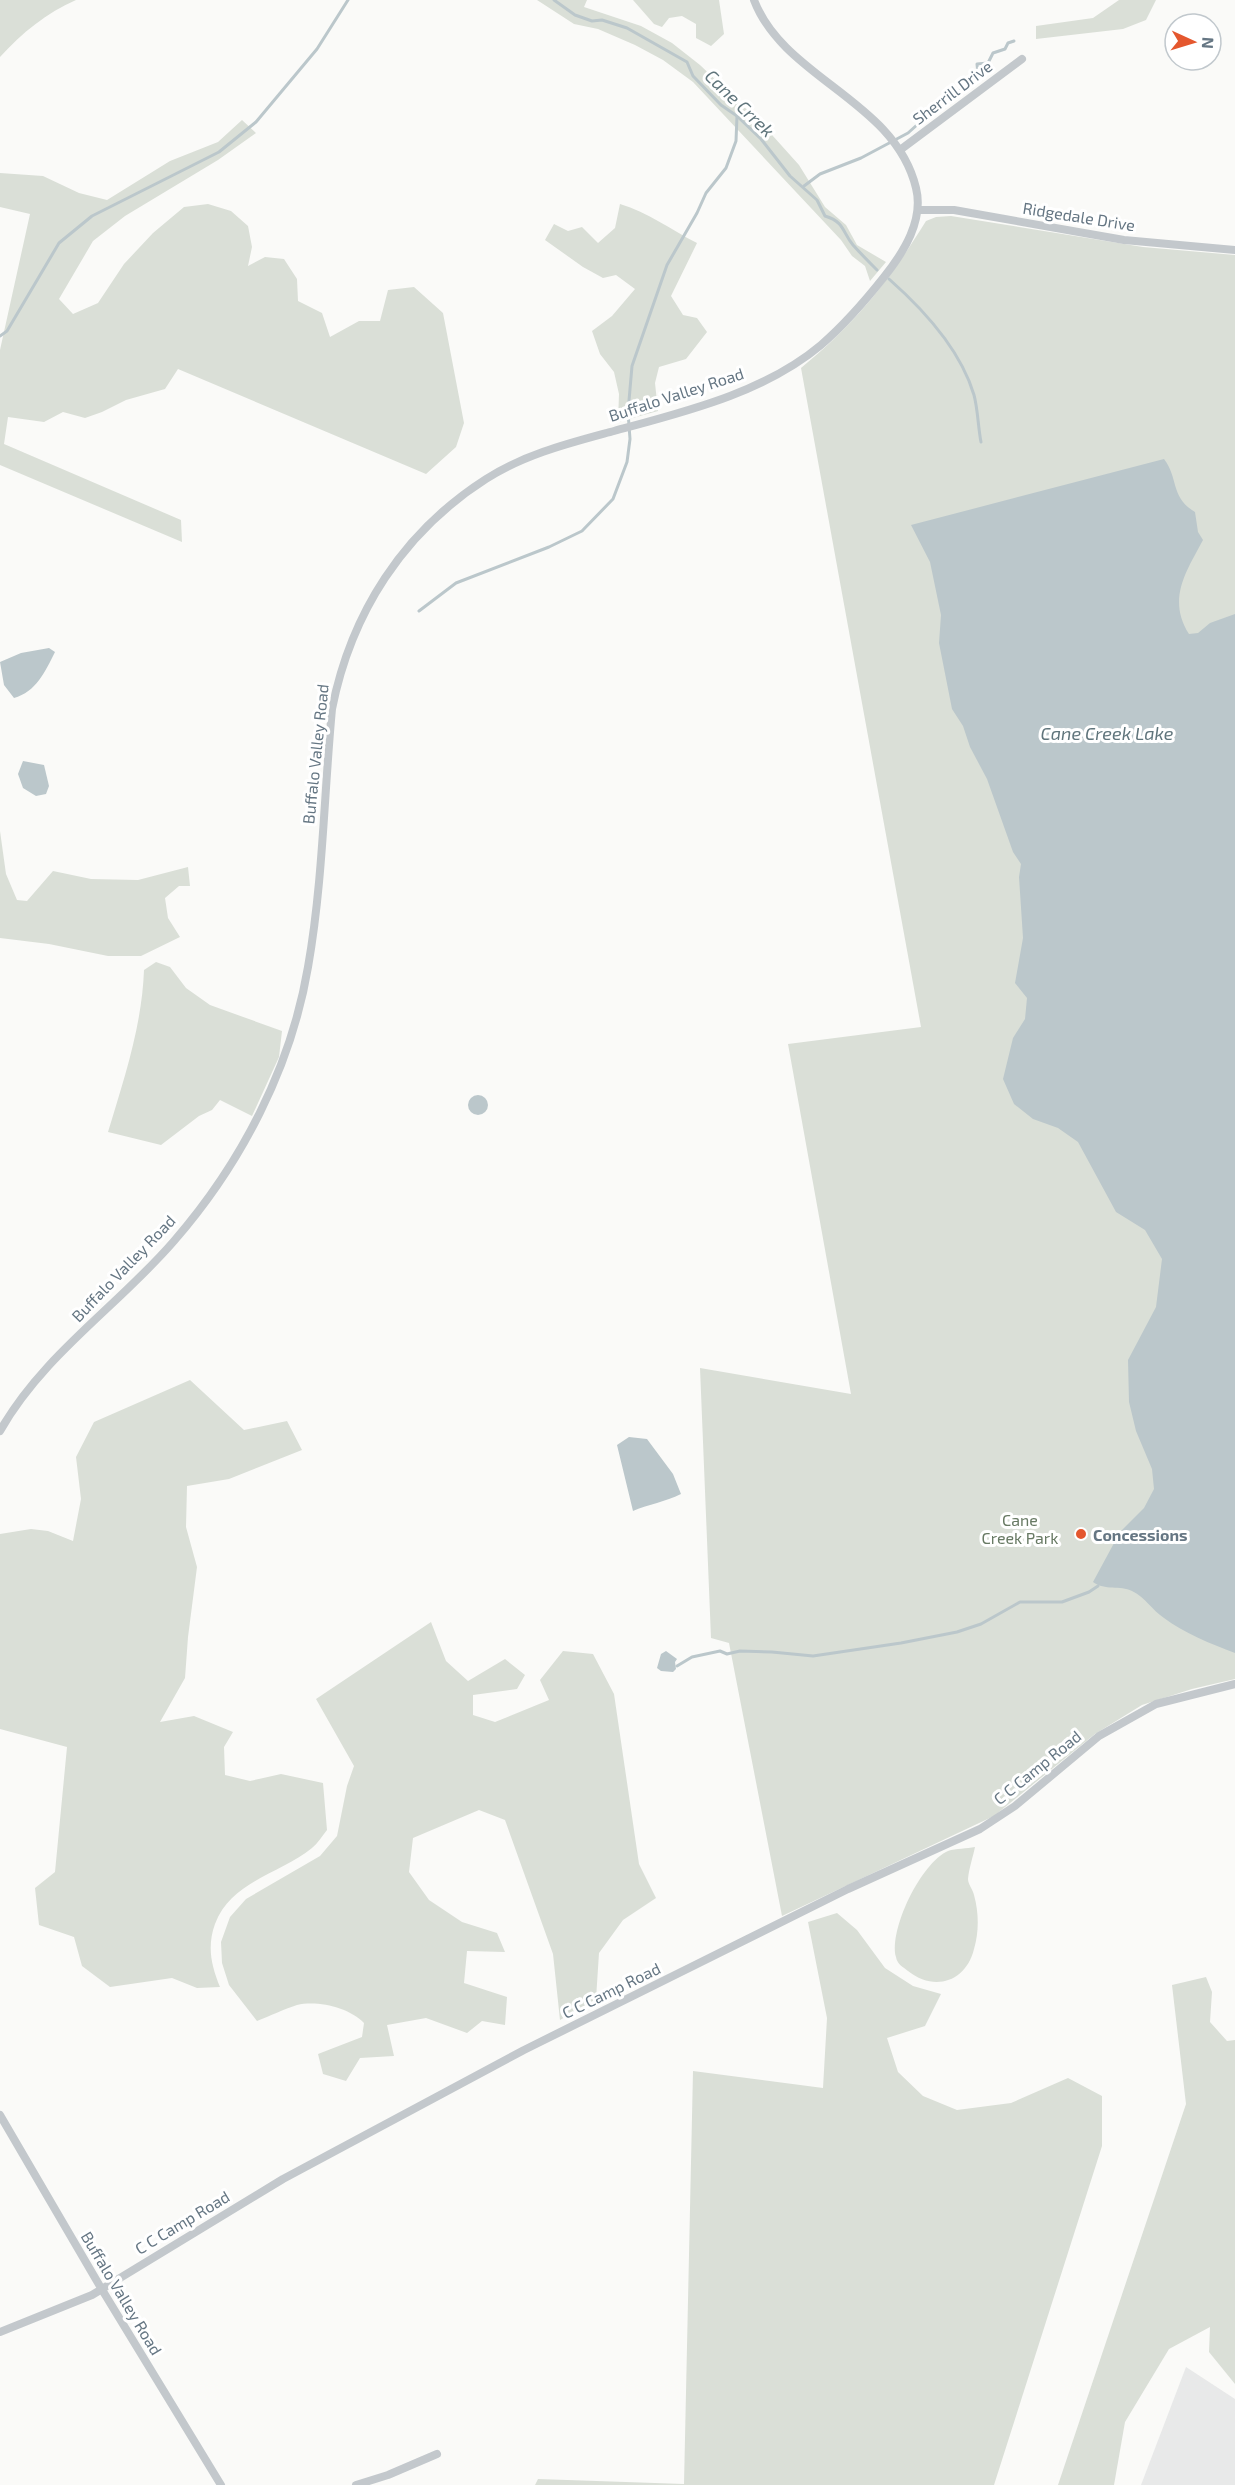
<svg xmlns="http://www.w3.org/2000/svg" width="1235" height="2485" font-family="'Exo 2',sans-serif">
<rect width="100%" height="100%" fill="#fafaf8"/>
<path fill="#e8e9e9" d="M 1186,2367 L 1235,2399 L 1235,2485 L 1141,2485 Z"/>
<g fill="#dadfd7">
<path d="M 0,0 L 76,0 C 46,13 22,33 0,57 Z"/>
<path d="M 537,0 L 587,0 L 584,7 L 641,26 L 672,43 L 700,65 L 764,126 L 799,165 L 825,207 L 846,225 L 857,245 L 886,262 L 870,281 L 865,266 L 852,256 L 841,240 L 693,82 L 663,60 L 635,45 L 598,29 L 574,24 Z"/>
<path d="M 633,0 L 719,0 L 724,34 L 711,46 L 696,38 L 696,24 L 682,16 L 669,18 L 662,27 L 654,24 Z"/>
<path d="M 1119,0 L 1156,0 L 1146,20 L 1123,29 L 1036,39 L 1036,26 L 1093,18 Z"/>
<path d="M 242,120 L 256,133 L 218,160 L 125,216 L 93,241 L 59,299 L 73,314 L 98,303 L 124,264 L 153,233 L 184,207 L 208,204 L 231,211 L 248,226 L 252,247 L 248,266 L 265,257 L 284,259 L 297,279 L 298,301 L 322,313 L 330,337 L 359,321 L 380,321 L 388,290 L 414,287 L 443,313 L 464,423 L 456,447 L 426,474 L 178,369 L 165,389 L 126,400 L 102,412 L 85,418 L 63,412 L 44,422 L 8,417 L 4,444 L 181,520 L 182,542 L 0,465 L 0,350 L 30,214 L 0,207 L 0,173 L 43,176 L 79,193 L 107,200 L 170,161 L 218,142 Z"/>
<path d="M 620,204 C 648,212 671,230 697,243 L 671,296 L 683,315 L 697,318 L 707,332 L 686,359 L 659,367 L 655,383 L 658,411 L 618,422 L 619,394 L 614,372 L 600,354 L 592,331 L 612,316 L 635,289 L 616,275 L 603,278 L 583,267 L 545,240 L 554,224 L 568,231 L 582,227 L 598,243 L 615,228 Z"/>
<path d="M 951,216 L 1143,247 L 1235,255 L 1235,1679 L 1192,1689 L 1142,1705 L 1095,1734 L 994,1816 L 782,1916 L 729,1643 L 711,1638 L 700,1368 L 851,1394 L 788,1044 L 921,1027 L 801,368 C 857,322 888,282 926,221 L 936,217 Z"/>
<path d="M 0,831 L 6,874 L 17,900 L 27,901 L 53,871 L 91,879 L 138,880 L 188,867 L 190,886 L 179,886 L 165,898 L 168,918 L 180,937 L 141,956 L 108,956 L 49,944 L 0,938 Z"/>
<path d="M 156,962 L 170,967 L 186,988 L 210,1005 L 282,1031 L 279,1057 L 252,1116 L 220,1100 L 212,1110 L 199,1116 L 161,1145 L 108,1132 C 124,1079 142,1026 144,970 Z"/>
<path d="M 190,1380 L 244,1430 L 287,1421 L 302,1450 L 229,1479 L 187,1486 L 186,1527 L 197,1567 L 188,1637 L 185,1678 L 160,1722 L 194,1716 L 233,1732 L 224,1747 L 225,1775 L 250,1781 L 281,1774 L 323,1783 L 327,1830 C 322,1836 318,1843 312,1848 C 280,1874 231,1881 215,1924 C 207,1946 211,1965 220,1987 L 197,1988 L 172,1978 L 110,1987 L 82,1966 L 74,1937 L 39,1925 L 35,1888 L 55,1872 L 67,1747 L 0,1729 L 0,1534 L 31,1529 L 48,1531 L 73,1541 L 81,1499 L 76,1457 L 94,1422 Z"/>
<path d="M 431,1622 L 446,1661 L 468,1681 L 505,1659 L 525,1675 L 517,1689 L 473,1695 L 473,1715 L 495,1722 L 549,1700 L 540,1680 L 563,1651 L 593,1654 L 614,1694 L 639,1864 L 656,1898 L 623,1920 L 599,1953 L 596,1999 L 560,2020 L 553,1954 L 505,1820 L 479,1810 L 413,1838 L 409,1872 L 429,1900 L 462,1922 L 497,1933 L 505,1952 L 467,1951 L 464,1983 L 507,1997 L 505,2025 L 482,2021 L 467,2033 L 426,2018 L 387,2025 L 394,2056 L 360,2058 L 346,2081 L 323,2074 L 318,2054 L 362,2037 L 364,2023 C 350,2008 318,2000 297,2005 C 284,2009 270,2016 257,2021 L 229,1985 L 222,1963 L 221,1942 L 230,1917 L 246,1899 L 320,1856 L 337,1836 L 347,1786 L 354,1766 L 316,1699 Z"/>
<path d="M 975,1847 C 973,1857 969,1868 968,1879 C 968,1884 973,1890 974,1895 C 979,1913 979,1932 974,1949 C 966,1982 934,1992 908,1971 C 903,1967 897,1964 896,1957 C 889,1929 921,1863 948,1851 C 956,1848 967,1849 975,1847 Z"/>
<path d="M 837,1913 L 857,1930 L 885,1968 L 913,1986 L 941,1994 L 925,2026 L 887,2038 L 898,2072 L 923,2096 L 957,2110 L 1011,2103 L 1068,2078 L 1102,2096 L 1102,2146 L 994,2485 L 535,2485 L 538,2479 L 684,2484 L 693,2071 L 823,2088 L 827,2018 L 808,1922 Z"/>
<path d="M 1206,1977 L 1212,1992 L 1210,2022 L 1227,2041 L 1235,2040 L 1235,2384 L 1209,2352 L 1210,2327 L 1169,2349 L 1125,2422 L 1114,2485 L 1058,2485 L 1186,2104 L 1172,1985 Z"/>
</g>
<g fill="#bbc7cb">
<path d="M 1164,459 C 1179,479 1170,497 1195,512 L 1198,532 L 1203,540 C 1186,572 1167,599 1189,634 L 1198,633 L 1210,623 L 1235,614 L 1235,1653 C 1211,1644 1184,1633 1164,1618 C 1152,1610 1146,1598 1132,1591 C 1120,1585 1105,1591 1093,1582 L 1120,1532 L 1144,1508 L 1154,1489 L 1152,1469 L 1136,1431 L 1129,1402 L 1128,1360 L 1156,1307 L 1162,1259 L 1145,1230 L 1116,1212 L 1078,1142 L 1058,1128 L 1033,1119 L 1014,1104 L 1003,1079 L 1013,1038 L 1025,1019 L 1027,998 L 1015,983 L 1023,938 L 1019,877 L 1021,864 L 1013,852 L 987,779 L 970,747 L 963,726 L 952,709 L 939,643 L 941,615 L 930,562 L 911,525 Z"/>
<path d="M 49,648 L 55,652 C 45,672 36,692 14,698 L 4,685 L 0,662 L 21,653 Z"/>
<path d="M 23,761 L 44,765 L 49,786 L 46,794 L 36,796 L 23,788 L 18,774 Z"/>
<circle cx="478" cy="1105" r="10"/>
<path d="M 629,1437 L 647,1439 L 673,1474 L 681,1494 C 665,1502 649,1504 633,1511 L 617,1445 Z"/>
<path d="M 666,1651 L 677,1659 L 675,1662 L 676,1669 L 673,1672 L 661,1671 L 657,1668 L 661,1654 Z"/>
</g>
<g fill="none" stroke-linecap="round" stroke-linejoin="round">
<g stroke="#bbc7cb" stroke-width="3">
<path d="M 554,0 L 575,15 L 592,21 L 602,20 L 627,28 L 687,62 L 693,76 L 721,105 L 737,116 L 761,139 L 790,176 L 817,200 L 825,216 C 845,222 842,232 853,245 C 861,254 869,262 877,270"/>
<path d="M 804,186 L 820,174 L 861,158 L 908,133 L 948,97 L 957,94 L 965,85 L 966,78 L 978,74 L 977,64 L 988,63 L 993,53 L 1005,49 L 1008,43 L 1014,41"/>
<path d="M 889,279 C 923,309 961,351 974,395 C 978,410 978,427 981,442"/>
<path d="M 0,336 L 7,331 L 59,243 L 92,216 L 219,152 L 256,122 L 317,49 L 348,0"/>
<path d="M 419,611 L 456,583 L 549,547 L 582,531 L 613,499 L 627,462 L 630,439 L 628,412 L 632,366 L 667,265 L 697,213 L 706,193 L 726,168 L 736,141 L 737,116"/>
<path d="M 677,1666 L 692,1657 L 720,1651 L 727,1654 L 740,1651 L 772,1652 L 813,1656 L 901,1643 L 957,1632 L 981,1624 L 1020,1602 L 1062,1602 L 1089,1592 L 1098,1586"/>
</g>
<g stroke="#c3c8cc" stroke-width="8">
<path d="M 900,150 L 1022,59"/>
<path d="M 919,210 L 954,210 L 1124,240 L 1235,250"/>
<path d="M 0,1431 C 43,1355 118,1306 174,1241 C 241,1164 291,1068 308,967 C 323,882 324,794 332,709 C 351,613 403,532 486,479 C 525,454 570,443 614,431 C 684,412 764,393 821,345 C 844,325 865,301 884,277 C 904,252 924,220 916,188 C 895,100 784,79 754,0"/>
<path d="M 0,2115 L 101,2288 L 221,2485"/>
<path d="M 0,2332 L 92,2295 L 283,2179 L 524,2050 L 848,1889 L 980,1829 L 1015,1806 L 1099,1736 L 1156,1704 L 1235,1684"/>
<path d="M 356,2485 L 388,2475 L 437,2454"/>
</g>
</g>
<circle fill="#e4572e" stroke="#fff" stroke-width="2" cx="1081" cy="1534" r="6"/>
<g text-anchor="middle" dominant-baseline="central" stroke-width="6" stroke-linejoin="round" paint-order="stroke">
<g font-size="16" fill="#657683" stroke="#fff">
<text transform="translate(952 92) rotate(-37)">Sherrill Drive</text>
<text transform="translate(1079 216) rotate(9)">Ridgedale Drive</text>
<text transform="translate(676 394) rotate(-18)">Buffalo Valley Road</text>
<text transform="translate(315 754) rotate(-84)">Buffalo Valley Road</text>
<text transform="translate(123 1268) rotate(-46)">Buffalo Valley Road</text>
<text transform="translate(1037 1767) rotate(-39)">C C Camp Road</text>
<text transform="translate(611 1990) rotate(-26)">C C Camp Road</text>
<text transform="translate(182 2222) rotate(-31)">C C Camp Road</text>
<text transform="translate(122 2293) rotate(59)">Buffalo Valley Road</text>
</g>
<g font-size="16" fill="#687a64" stroke="#fff">
<text x="1020" y="1519">Cane<tspan x="1020" dy="18">Creek Park</tspan></text>
</g>
<g font-size="16" font-weight="bold" fill="#657683" stroke="#fff" text-anchor="start">
<text x="1093" y="1534">Concessions</text>
</g>
<g font-size="18" font-style="italic" fill="#60757c" stroke="#fff">
<text transform="translate(740 103) rotate(44)">Cane Crrek</text>
<text x="1107" y="733">Cane Creek Lake</text>
</g>
</g>
<g transform="translate(1193 42) rotate(94)"><circle r="28" fill="#ffffff" stroke="#c1c8cd" stroke-width="1.5"/>
<path d="M0-4.5L10 22L0 15L-10 22Z" fill="#e4572e"/>
<text y="-9" font-size="16" font-weight="bold" text-anchor="middle" fill="#657683">N</text>
</g>
</svg>
